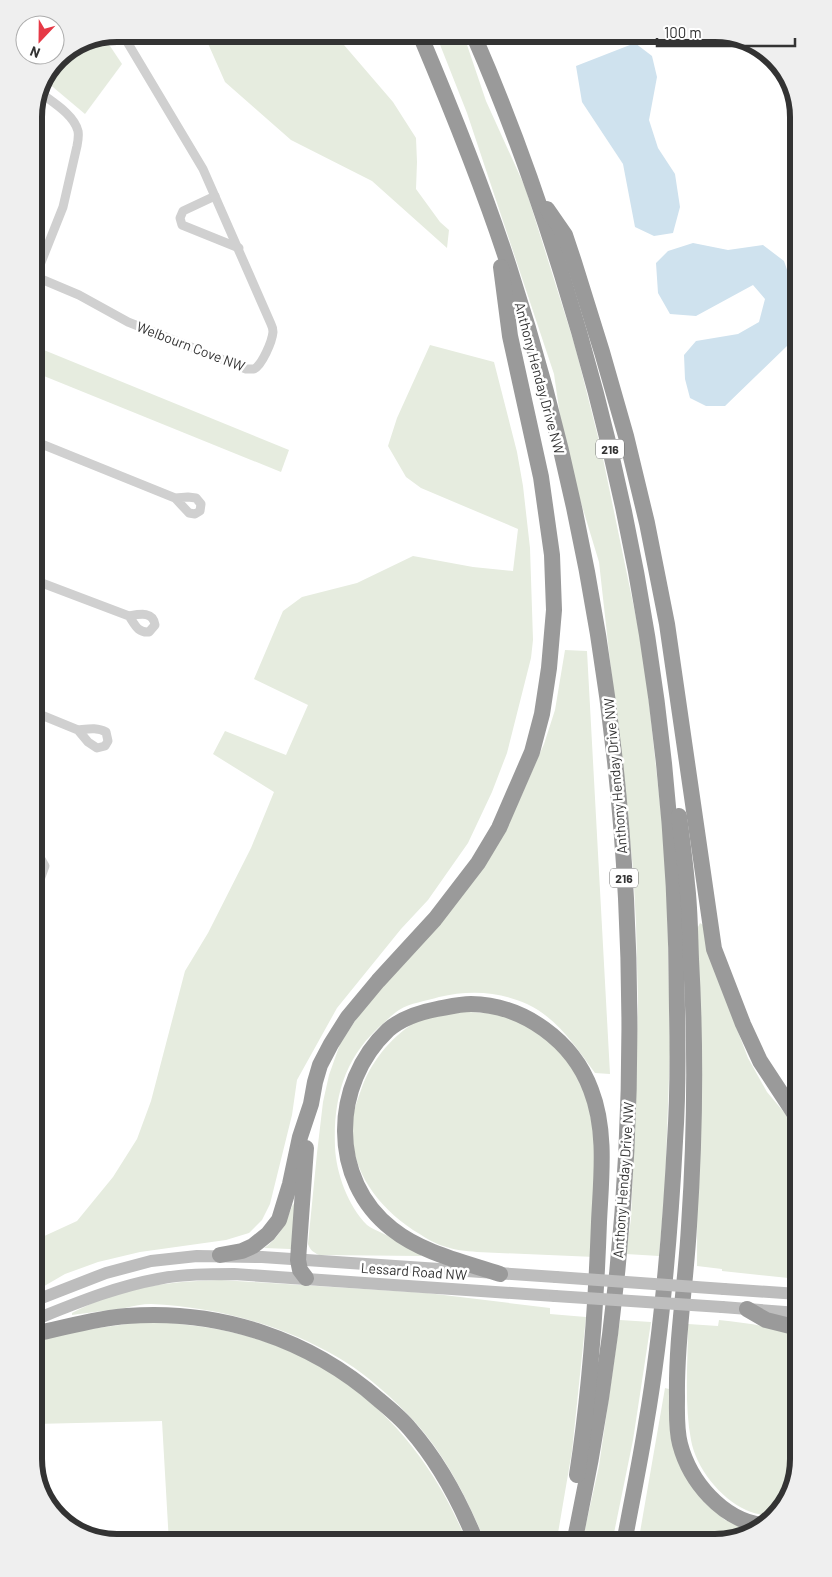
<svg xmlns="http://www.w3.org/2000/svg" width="832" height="1577" font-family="Barlow,sans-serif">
<rect width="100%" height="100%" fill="#fff"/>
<g fill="#e6ecdf">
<path d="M 464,36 L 486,101 L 525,187 L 575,346 L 601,449 L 644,656 L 666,860 L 668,940 L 670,1050 L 665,1186 L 659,1256 L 626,1254 L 631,1219 L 635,1122 L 638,1002 L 636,923 L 633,868 L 599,562 L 565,450 L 554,374 L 467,113 L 437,37 Z"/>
<path d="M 338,38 L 393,102 L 416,138 L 417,162 L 416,189 L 440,222 L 449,230 L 447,248 L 372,181 L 291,140 L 225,82 L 206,39 Z"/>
<path d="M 86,40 L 106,40 L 122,64 L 85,114 L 47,82 L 58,58 Z"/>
<path d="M 430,345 L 494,362 L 517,452 L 523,486 L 530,548 L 533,640 L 531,658 L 507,753 L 492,792 L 468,843 L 428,900 L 401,929 L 337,1008 L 297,1080 L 292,1115 L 270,1204 L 262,1220 L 249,1233 L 226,1240 L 140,1252 L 98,1262 L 65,1274 L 34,1292 L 34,1269 L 40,1238 L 77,1221 L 113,1177 L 137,1139 L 151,1101 L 185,971 L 208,933 L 251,848 L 274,792 L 213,754 L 225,731 L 286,755 L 308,705 L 254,679 L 283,611 L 302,597 L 357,583 L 413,556 L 473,567 L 513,571 L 518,529 L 421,488 L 406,477 L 388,446 L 397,418 Z"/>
<path d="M 34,346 L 289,450 L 281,472 L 34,372 Z"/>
<path d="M 565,650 L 587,651 L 610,1074 L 595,1073 C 576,1047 557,1018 527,1004 C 498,991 469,990 439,997 C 426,1001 410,1003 399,1010 C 394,1013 389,1018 385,1022 C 345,1055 333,1097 335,1147 C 336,1173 348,1206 367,1225 C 372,1229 379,1231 384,1234 C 396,1240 409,1246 421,1252 L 421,1256 L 319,1255 C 313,1252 310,1250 308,1244 L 317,1153 L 323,1102 L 329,1075 L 340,1044 L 363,1009 L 519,801 L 544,744 L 555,710 Z"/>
<path d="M 700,923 L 703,925 L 729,1008 L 748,1058 L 767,1092 L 798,1129 L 798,1279 L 722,1271 L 722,1269 L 697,1266 L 698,927 Z"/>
<path d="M 454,1011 L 500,1014 L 534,1028 L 566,1055 L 587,1098 L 594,1135 L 595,1257 L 477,1252 C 466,1251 454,1250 443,1246 C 433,1243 423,1236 413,1230 C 376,1205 350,1170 352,1123 C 353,1112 357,1101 361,1090 C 370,1063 390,1038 414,1023 C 425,1016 442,1014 454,1011 Z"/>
<path d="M 293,1204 L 295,1205 L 295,1248 L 290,1249 L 264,1248 C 281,1237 286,1221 293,1204 Z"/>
<path d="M 221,1280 L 427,1293 L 550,1308 L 550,1314 L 586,1317 L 572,1451 L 557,1539 L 484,1539 C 467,1498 445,1455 415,1422 C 395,1400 365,1373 339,1358 C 283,1325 217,1307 151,1304 C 143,1304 133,1306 125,1308 C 107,1310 90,1313 72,1315 L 72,1313 C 81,1308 90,1304 100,1300 C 138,1285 180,1281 221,1280 Z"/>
<path d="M 620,1320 L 651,1322 L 633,1440 L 613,1538 L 583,1538 L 599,1466 Z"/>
<path d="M 719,1320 C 746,1323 773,1326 798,1337 L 798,1460 L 784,1506 L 772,1516 C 764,1515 754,1514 746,1510 C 720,1498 696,1468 691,1440 C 684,1403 688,1361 688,1324 L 718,1326 Z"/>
<path d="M 149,1321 C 182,1324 215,1327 247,1336 C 352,1366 425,1440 466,1540 L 169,1543 L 162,1421 L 34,1424 L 34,1339 L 54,1334 Z"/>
<path d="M 665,1388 L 669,1389 L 689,1482 L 705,1503 L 725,1520 L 754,1531 L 747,1537 L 639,1538 Z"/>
</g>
<g fill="#cfe2ee">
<path d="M 635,43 L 652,56 L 657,77 L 649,120 L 658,148 L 675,174 L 680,207 L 673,233 L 654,236 L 635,227 L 623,164 L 582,102 L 576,66 Z"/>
<path d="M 693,243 L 728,250 L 763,245 L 784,261 L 793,287 L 796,315 L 787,346 L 725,406 L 706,406 L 690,398 L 685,379 L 684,355 L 696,341 L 738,334 L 759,322 L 765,299 L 753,285 L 696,316 L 670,314 L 658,293 L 656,263 L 668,251 Z"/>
</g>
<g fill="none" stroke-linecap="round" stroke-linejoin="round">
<g stroke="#d0d0d0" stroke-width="9">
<path d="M 215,196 L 183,211 L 180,218 L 182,225 L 239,248"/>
<path d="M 34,276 L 79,295 L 128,322 L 246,369 L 254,369 C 262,365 272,342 273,332 C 273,329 272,326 271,324 L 203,169 L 126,40"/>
<path d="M 34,280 L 63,207 L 77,146 C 78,141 79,136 78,131 C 74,115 54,103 42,94"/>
<path d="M 34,441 L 175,498 L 188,497 L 196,498 L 201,504 L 200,511 L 195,514 L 189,513 L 175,498"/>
<path d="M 34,580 L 129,616 C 140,614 153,611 155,625 L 149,632 C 138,633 135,625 129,616"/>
<path d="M 34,712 L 78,730 L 88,742 L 97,748 L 105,746 L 108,741 L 106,732 C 97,727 88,729 78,730"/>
<path d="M 34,896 L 45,866 L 34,847"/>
</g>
<g stroke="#bdbdbd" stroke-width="12">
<path d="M 724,1289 L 798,1294"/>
<path d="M 34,1301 L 106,1273 L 151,1261 L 197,1256 L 262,1257 L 556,1277"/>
<path d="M 722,1307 L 798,1313"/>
<path d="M 34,1320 C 74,1304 114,1287 158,1279 C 183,1274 209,1274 234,1274 L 555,1296"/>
</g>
<g stroke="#9a9a9a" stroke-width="16">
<path d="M 474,36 C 508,114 537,194 562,275 C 636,512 677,761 677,1010 C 678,1054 678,1097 675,1141 C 670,1236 662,1331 646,1424 C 640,1462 632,1500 625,1538"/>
<path d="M 421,37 C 453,113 484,189 509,267 C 642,675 666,1119 575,1538"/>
<path d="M 547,209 L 565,235 L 574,262 L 602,352 L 626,436 L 647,523 L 667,624 L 714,949 L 743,1024 L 760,1061 L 798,1119"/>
<path d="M 679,816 C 682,839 685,861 687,884 C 690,909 690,934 691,959 C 696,1048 695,1137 689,1226 C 686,1283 676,1339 677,1396 C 677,1412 676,1429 680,1444 C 690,1482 722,1519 761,1525"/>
<path d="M 220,1255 L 242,1251 L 253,1246 L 268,1234 L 279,1220 L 290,1184 L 300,1137 L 311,1104 L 315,1082 L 320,1065 L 331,1044 L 348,1017 L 378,981 L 435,919 L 478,863 L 499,828 L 532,752 L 542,714 L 549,668 L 554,610 L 552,555 L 541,477 L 510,336 L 501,267"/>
<path d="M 500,1274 C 464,1262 422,1253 392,1229 C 329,1180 331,1084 388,1030 C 401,1019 421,1012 437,1009 C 448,1007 460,1004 471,1004 C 524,1005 573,1041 591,1090 C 607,1131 601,1179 599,1222 C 596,1307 590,1391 577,1475"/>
<path d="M 306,1278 L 300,1270 L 298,1260 L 306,1148"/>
<path d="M 747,1309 L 766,1320 L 798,1328"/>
<path d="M 34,1334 C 64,1328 96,1318 127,1316 C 219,1309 310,1339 379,1400 C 390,1409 401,1418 410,1429 C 438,1461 459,1500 475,1539"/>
</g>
<g stroke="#bdbdbd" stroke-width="12">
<path d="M 556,1277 L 724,1289"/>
<path d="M 555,1296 L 722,1307"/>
</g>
</g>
<g text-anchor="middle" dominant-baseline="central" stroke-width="5" stroke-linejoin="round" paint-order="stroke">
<g fill="#fff" stroke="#707070" stroke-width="1">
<rect x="596" y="439.5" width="28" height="19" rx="4"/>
<rect x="610" y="868.5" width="28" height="19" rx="4"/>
</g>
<g font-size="12" font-weight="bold" fill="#333">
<text x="610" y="449">216</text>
<text x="624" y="878">216</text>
</g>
<g font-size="14" fill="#333" stroke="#fff">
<text transform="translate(191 346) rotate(21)">Welbourn Cove NW</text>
<text transform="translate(540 378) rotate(75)">Anthony Henday Drive NW</text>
<text transform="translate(615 776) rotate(-95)">Anthony Henday Drive NW</text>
<text transform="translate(623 1180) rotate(-86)">Anthony Henday Drive NW</text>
<text transform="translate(414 1271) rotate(4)">Lessard Road NW</text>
</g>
</g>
<path d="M0 0H832V1577H0ZM117 42H715A75 75 0 0 1 790 117V1459A75 75 0 0 1 715 1534H117A75 75 0 0 1 42 1459V117A75 75 0 0 1 117 42Z" fill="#efefef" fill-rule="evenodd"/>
<path fill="none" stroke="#333" stroke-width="6" d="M117 42H715A75 75 0 0 1 790 117V1459A75 75 0 0 1 715 1534H117A75 75 0 0 1 42 1459V117A75 75 0 0 1 117 42Z"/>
<g transform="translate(40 40) rotate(202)"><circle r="24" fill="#ffffff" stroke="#adadad"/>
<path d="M0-4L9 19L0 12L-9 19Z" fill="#e63946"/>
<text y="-8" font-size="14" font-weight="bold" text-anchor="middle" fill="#333333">N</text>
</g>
<path d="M657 38v8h138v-8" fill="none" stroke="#333333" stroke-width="2.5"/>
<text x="664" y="38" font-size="15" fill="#333333" stroke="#ffffff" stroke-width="4" paint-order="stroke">100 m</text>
</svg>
